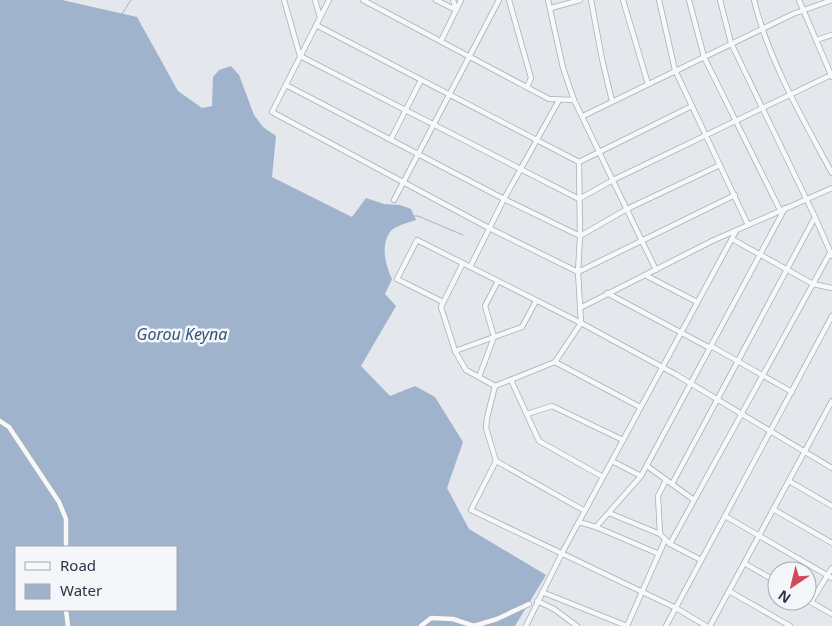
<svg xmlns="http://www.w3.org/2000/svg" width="832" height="626" font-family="'Noto Sans',sans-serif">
<rect width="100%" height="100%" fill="#e4e7ec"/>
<path fill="#9fb4cc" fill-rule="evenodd" d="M 0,0 L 62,0 L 137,17 L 178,91 L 202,108 L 212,106 L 213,77 L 219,70 L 231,66 L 239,75 L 254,115 L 263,127 L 276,136 L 272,177 L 352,217 L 366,198 L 384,204 L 400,205 L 411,209 L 416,220 C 408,223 396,225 390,232 C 380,246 386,266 392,279 L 385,294 L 396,306 L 361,366 L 390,396 L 415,386 L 435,397 L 463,442 L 447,488 L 469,529 L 546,575 L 515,626 L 0,626 ZM 16,547 L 176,547 L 176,610 L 16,610 Z"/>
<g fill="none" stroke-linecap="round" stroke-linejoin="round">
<g stroke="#9fb4cc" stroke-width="1">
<path d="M 122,14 L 131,0"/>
<path d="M 412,216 L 418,216 L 463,235"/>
</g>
<g stroke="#a9aeb7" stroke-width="6">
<g id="street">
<path d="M 284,0 L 300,56 L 579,199 L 613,180 L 831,75"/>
<path d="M 315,0 L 320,17"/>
<path d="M 329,0 L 272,112 L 489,228 L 578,272 L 735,195"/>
<path d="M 363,0 L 549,99 L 574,100"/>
<path d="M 436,0 L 456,10"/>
<path d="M 453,0 L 456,10"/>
<path d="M 509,0 L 531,78 L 527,87"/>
<path d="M 548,0 L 563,68 L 574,100 L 656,270"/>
<path d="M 591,0 L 602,59 L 612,101"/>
<path d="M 623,0 L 648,84"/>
<path d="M 659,0 L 675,70 L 748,225"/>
<path d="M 689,0 L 704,57 L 780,210"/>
<path d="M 720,0 L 731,43 L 815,217 L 832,256"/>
<path d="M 754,0 C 769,61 802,118 832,173"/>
<path d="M 799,0 L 832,77"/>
<path d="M 551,8 L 580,0"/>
<path d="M 316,25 L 579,162"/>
<path d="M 816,40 L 832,35"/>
<path d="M 441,41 L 461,0"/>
<path d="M 286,85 L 504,199 L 580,236 L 627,209 L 720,165"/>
<path d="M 583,116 L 793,14 L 832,0"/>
<path d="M 391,139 L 421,80"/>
<path d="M 579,162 L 692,106"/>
<path d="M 394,200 L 499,0"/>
<path d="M 732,239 L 813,284 L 832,288"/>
<path d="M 463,263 L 441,307 L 455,351 L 522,327 L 536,301"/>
<path d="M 470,267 L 504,199 L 559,100"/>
<path d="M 645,275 L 697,302"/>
<path d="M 607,293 L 710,348"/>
<path d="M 443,302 L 397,279 L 417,240 L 581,323 L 675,374 L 832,468"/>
<path d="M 580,308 L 712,241 L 832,188"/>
<path d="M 711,346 L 792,392"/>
<path d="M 455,351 L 466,370 L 495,386"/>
<path d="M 555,362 L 640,407"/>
<path d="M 479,377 L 494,337 L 485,306 L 498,281"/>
<path d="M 511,380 L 539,441 L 603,477"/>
<path d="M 495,386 L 487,418 L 486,428 L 496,461 L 471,510 L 676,608 L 706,626"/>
<path d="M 495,386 L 555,362 L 581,323 L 578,272 L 580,236 L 579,162"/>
<path d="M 527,414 L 552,406 L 623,440"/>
<path d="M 0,421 L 9,427 L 59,502 L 66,519 L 66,547"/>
<path d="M 496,461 L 585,511"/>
<path d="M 612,461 L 641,476"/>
<path d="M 647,466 L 694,500"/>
<path d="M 789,481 L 832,506"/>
<path d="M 672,484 L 815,217"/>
<path d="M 773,509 L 832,543"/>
<path d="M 609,513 L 660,534 L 670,544 L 701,560"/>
<path d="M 725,516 L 832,578"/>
<path d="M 579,522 L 596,527 L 659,554"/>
<path d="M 596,527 L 641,476 L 785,208"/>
<path d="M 660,534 L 658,496 L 666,480"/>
<path d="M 670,544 L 830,253"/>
<path d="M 744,563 L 777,582"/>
<path d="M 729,591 L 790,626"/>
<path d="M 542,592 L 627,626"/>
<path d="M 807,600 L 832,614"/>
<path d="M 537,601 L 554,609 L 577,626"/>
<path d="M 811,602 L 832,568"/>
<path d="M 66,610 L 68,626"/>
<path d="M 421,626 L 431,618 L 453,619 L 474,626"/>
<path d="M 474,626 L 497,619 L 529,604"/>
<path d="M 526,626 L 562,553 L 736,231"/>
<path d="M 627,626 L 665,540"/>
<path d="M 666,626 L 832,316"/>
<path d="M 710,626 L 832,401"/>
</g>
</g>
<use href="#street" stroke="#f7f8fa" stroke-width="4.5"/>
</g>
<g text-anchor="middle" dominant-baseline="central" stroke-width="5" stroke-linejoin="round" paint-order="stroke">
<g font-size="16" font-style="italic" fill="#34527a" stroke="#f4f6f9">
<text x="182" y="334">Gorou Keyna</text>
</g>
</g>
<rect x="15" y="546" width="162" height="65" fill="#f4f6f9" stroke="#a4a8b1"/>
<rect x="25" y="562" width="25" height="8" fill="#f7f8fa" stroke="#a4a8b1"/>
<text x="60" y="571" font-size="15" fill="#2b3445">Road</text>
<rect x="25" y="584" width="25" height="15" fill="#9fb4cc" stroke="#a4a8b1"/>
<text x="60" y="596" font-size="15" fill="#2b3445">Water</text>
<g transform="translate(792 586) rotate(215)"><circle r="24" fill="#f4f6f9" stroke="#a4a8b1"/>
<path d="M0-4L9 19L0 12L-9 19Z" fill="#d1495b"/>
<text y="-8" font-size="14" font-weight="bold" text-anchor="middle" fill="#2b3445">N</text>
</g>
</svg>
